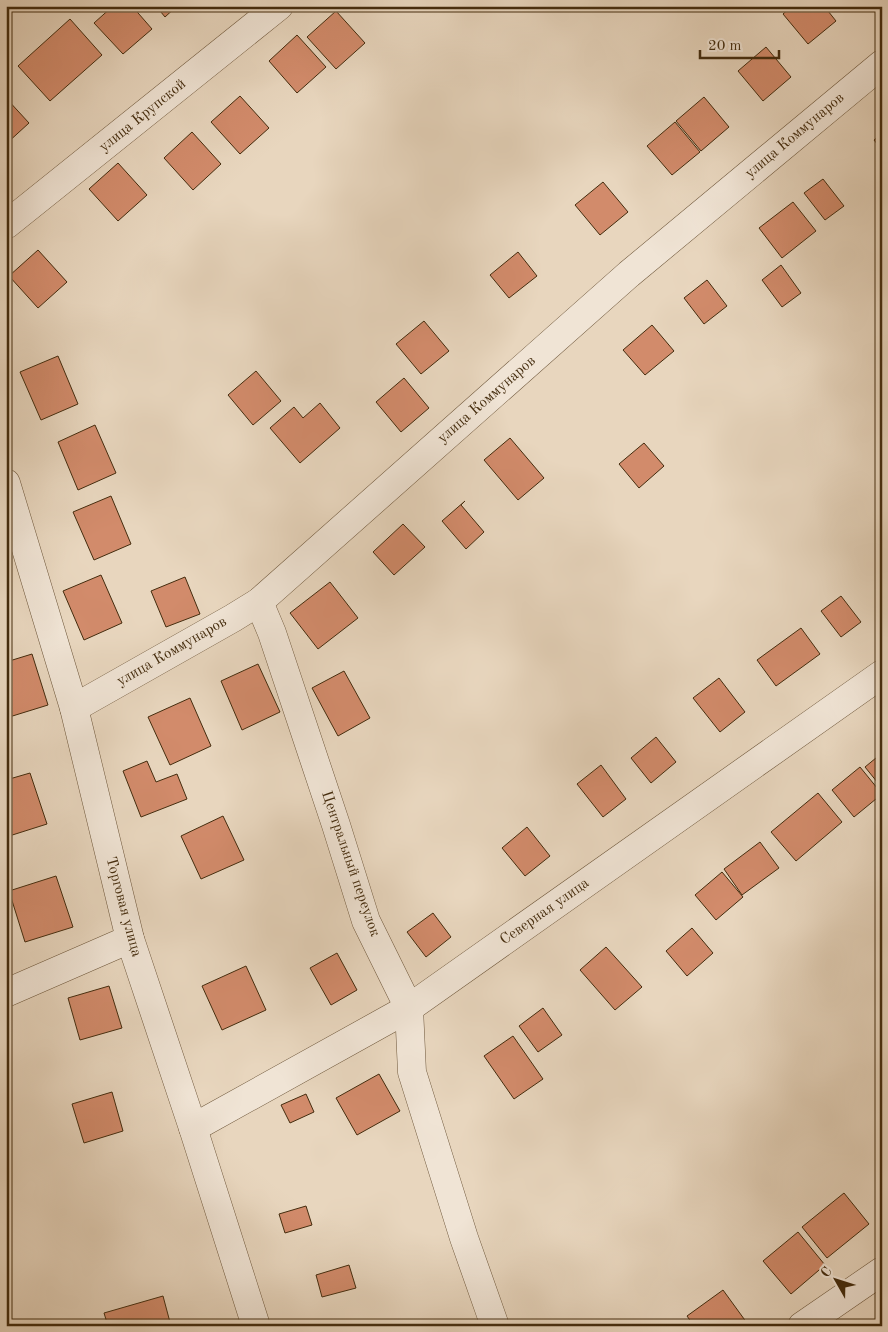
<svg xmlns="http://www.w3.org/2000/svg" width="888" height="1332" font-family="'Old Standard TT',serif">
<rect width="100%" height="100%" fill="#e8d6be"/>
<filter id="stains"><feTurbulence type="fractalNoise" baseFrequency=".004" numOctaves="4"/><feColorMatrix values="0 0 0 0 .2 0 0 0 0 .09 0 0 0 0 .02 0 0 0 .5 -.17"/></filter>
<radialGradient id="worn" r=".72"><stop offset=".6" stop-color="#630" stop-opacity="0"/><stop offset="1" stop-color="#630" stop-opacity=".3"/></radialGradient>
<g fill="#d28b6b" stroke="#442c0e">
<path d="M 113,6 L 132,6 L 152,29 L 123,54 L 94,23 Z"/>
<path d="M 156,6 L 177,6 L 165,17 Z"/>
<path d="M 792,6 L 824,6 L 836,21 L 808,44 L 783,14 Z"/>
<path d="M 336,11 L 365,43 L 336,69 L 307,37 Z"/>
<path d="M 70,19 L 102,55 L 50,101 L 18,66 Z"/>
<path d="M 297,35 L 326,67 L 297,93 L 269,61 Z"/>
<path d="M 766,47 L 791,77 L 763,101 L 738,71 Z"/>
<path d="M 240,96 L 269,128 L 240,154 L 211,122 Z"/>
<path d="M 704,97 L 729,127 L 701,151 L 676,121 Z"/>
<path d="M 6,98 L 29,123 L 6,144 Z"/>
<path d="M 675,122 L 700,152 L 672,175 L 647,146 Z"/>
<path d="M 192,132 L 221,164 L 193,190 L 164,158 Z"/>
<path d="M 882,134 L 882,150 L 874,140 Z"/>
<path d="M 118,163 L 147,195 L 118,221 L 89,189 Z"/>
<path d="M 823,179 L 844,206 L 825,220 L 804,193 Z"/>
<path d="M 603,182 L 628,212 L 600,235 L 575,205 Z"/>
<path d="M 793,202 L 816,231 L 782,258 L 759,228 Z"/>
<path d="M 38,250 L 67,282 L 38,308 L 9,276 Z"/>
<path d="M 518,252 L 537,276 L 509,298 L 490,275 Z"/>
<path d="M 781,265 L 801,293 L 782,307 L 762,280 Z"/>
<path d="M 707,280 L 727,306 L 704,324 L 684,298 Z"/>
<path d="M 424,321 L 449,351 L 421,374 L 396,344 Z"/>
<path d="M 652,325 L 674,351 L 645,375 L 623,350 Z"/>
<path d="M 58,356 L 78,404 L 41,420 L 20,372 Z"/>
<path d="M 256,371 L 281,401 L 253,425 L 228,395 Z"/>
<path d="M 404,378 L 429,408 L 401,432 L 376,402 Z"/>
<path d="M 320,403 L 340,428 L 300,463 L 270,428 L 294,407 L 303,418 Z"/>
<path d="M 95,425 L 116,473 L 78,490 L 58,442 Z"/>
<path d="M 510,438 L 544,478 L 518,500 L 484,460 Z"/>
<path d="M 644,443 L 664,466 L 639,488 L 619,464 Z"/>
<path d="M 111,496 L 131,544 L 94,560 L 73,512 Z"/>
<path d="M 465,501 L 461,505 L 484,532 L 466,549 L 442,521 Z"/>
<path d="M 403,524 L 425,547 L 394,575 L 373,552 Z"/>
<path d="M 101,575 L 122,623 L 84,640 L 63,591 Z"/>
<path d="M 185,577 L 200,614 L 166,627 L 151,591 Z"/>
<path d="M 330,582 L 358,618 L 318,649 L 290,613 Z"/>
<path d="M 841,596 L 861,622 L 841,637 L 821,611 Z"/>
<path d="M 801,628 L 820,654 L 776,686 L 757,660 Z"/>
<path d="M 32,654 L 48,705 L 6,718 L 6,662 Z"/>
<path d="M 258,664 L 280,712 L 242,730 L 221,681 Z"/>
<path d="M 344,671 L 370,718 L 338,736 L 312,688 Z"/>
<path d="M 719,678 L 745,712 L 720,732 L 693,698 Z"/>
<path d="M 190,698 L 211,746 L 170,765 L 148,717 Z"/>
<path d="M 656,737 L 676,762 L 651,783 L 631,758 Z"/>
<path d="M 882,753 L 882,788 L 865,767 Z"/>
<path d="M 147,761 L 156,782 L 177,774 L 187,799 L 141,817 L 123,771 Z"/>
<path d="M 601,765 L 626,799 L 603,817 L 577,784 Z"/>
<path d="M 860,767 L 882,794 L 854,817 L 832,790 Z"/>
<path d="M 30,773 L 47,824 L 6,837 L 6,780 Z"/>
<path d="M 818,793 L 842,822 L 796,861 L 771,832 Z"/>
<path d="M 223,816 L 244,860 L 201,879 L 181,836 Z"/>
<path d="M 527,827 L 550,856 L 525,876 L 502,848 Z"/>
<path d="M 760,842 L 779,868 L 742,895 L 724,869 Z"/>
<path d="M 722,872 L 743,897 L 716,920 L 695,895 Z"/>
<path d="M 56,876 L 73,927 L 25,942 L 9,891 Z"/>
<path d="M 433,913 L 451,937 L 426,957 L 407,932 Z"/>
<path d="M 692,928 L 713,953 L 687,976 L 666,951 Z"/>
<path d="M 606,947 L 642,987 L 615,1010 L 580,970 Z"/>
<path d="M 337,953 L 357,990 L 331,1005 L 310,968 Z"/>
<path d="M 246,966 L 266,1010 L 222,1030 L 202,986 Z"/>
<path d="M 109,986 L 122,1028 L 80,1040 L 68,998 Z"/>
<path d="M 543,1008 L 562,1035 L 538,1052 L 519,1026 Z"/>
<path d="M 513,1036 L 543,1079 L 514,1099 L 484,1056 Z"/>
<path d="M 379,1074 L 400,1111 L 357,1135 L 336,1098 Z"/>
<path d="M 112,1092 L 123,1131 L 84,1143 L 72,1104 Z"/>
<path d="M 306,1094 L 314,1112 L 290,1123 L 281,1105 Z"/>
<path d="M 844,1193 L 869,1224 L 827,1258 L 802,1227 Z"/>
<path d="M 306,1206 L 312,1225 L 285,1233 L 279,1214 Z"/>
<path d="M 798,1232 L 825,1265 L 791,1294 L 763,1261 Z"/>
<path d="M 349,1265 L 356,1288 L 322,1297 L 316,1275 Z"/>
<path d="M 723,1290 L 747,1323 L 743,1326 L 694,1326 L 687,1316 Z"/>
<path d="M 163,1296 L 171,1326 L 108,1326 L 104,1313 Z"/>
</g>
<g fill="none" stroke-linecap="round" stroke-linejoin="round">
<g stroke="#6d563a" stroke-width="29">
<g id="minor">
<path d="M 6,225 L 279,6"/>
<path d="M 6,483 L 74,708 L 130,939 L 193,1128 L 256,1326"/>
<path d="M 259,602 L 272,633 L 336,825 L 366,921 L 409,1008 L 412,1072 L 464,1238 L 495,1326"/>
<path d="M 74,708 L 233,618 L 259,602 L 629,274 L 882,64"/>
<path d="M 6,993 L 130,939"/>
<path d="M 193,1128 L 409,1008 L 882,674"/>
<path d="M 802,1326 L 882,1271"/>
</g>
</g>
<use href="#minor" stroke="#f0e4d5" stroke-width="28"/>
</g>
<g text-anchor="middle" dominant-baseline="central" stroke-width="4" stroke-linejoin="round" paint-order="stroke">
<g font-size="15" fill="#442c0e" stroke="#f0e4d5">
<text transform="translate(143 116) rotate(-39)">улица Крупской</text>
<text transform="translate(795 136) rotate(-40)">улица Коммунаров</text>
<text transform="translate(487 400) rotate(-41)">улица Коммунаров</text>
<text transform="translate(172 652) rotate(-30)">улица Коммунаров</text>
<text transform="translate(350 864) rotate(71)">Центральный переулок</text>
<text transform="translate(123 907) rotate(75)">Торговая улица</text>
<text transform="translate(545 912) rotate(-35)">Северная улица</text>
</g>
</g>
<rect width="888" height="1332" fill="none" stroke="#e8d6be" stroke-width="25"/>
<rect x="8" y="8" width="873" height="1317" fill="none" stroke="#442c0e" stroke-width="2.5"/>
<rect x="12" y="12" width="863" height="1307" fill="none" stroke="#442c0e"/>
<g transform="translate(836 1280) rotate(309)" stroke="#f0e4d5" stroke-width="4" paint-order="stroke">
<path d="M0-4L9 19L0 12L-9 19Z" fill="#442c0e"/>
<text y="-8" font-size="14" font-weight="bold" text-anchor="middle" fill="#442c0e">С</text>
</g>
<path d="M700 50v8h79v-8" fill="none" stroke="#442c0e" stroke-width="2.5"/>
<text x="708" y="50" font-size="15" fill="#442c0e" stroke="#f0e4d5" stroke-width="4" paint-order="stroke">20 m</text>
<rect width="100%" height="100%" filter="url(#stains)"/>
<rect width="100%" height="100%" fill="url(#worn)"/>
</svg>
